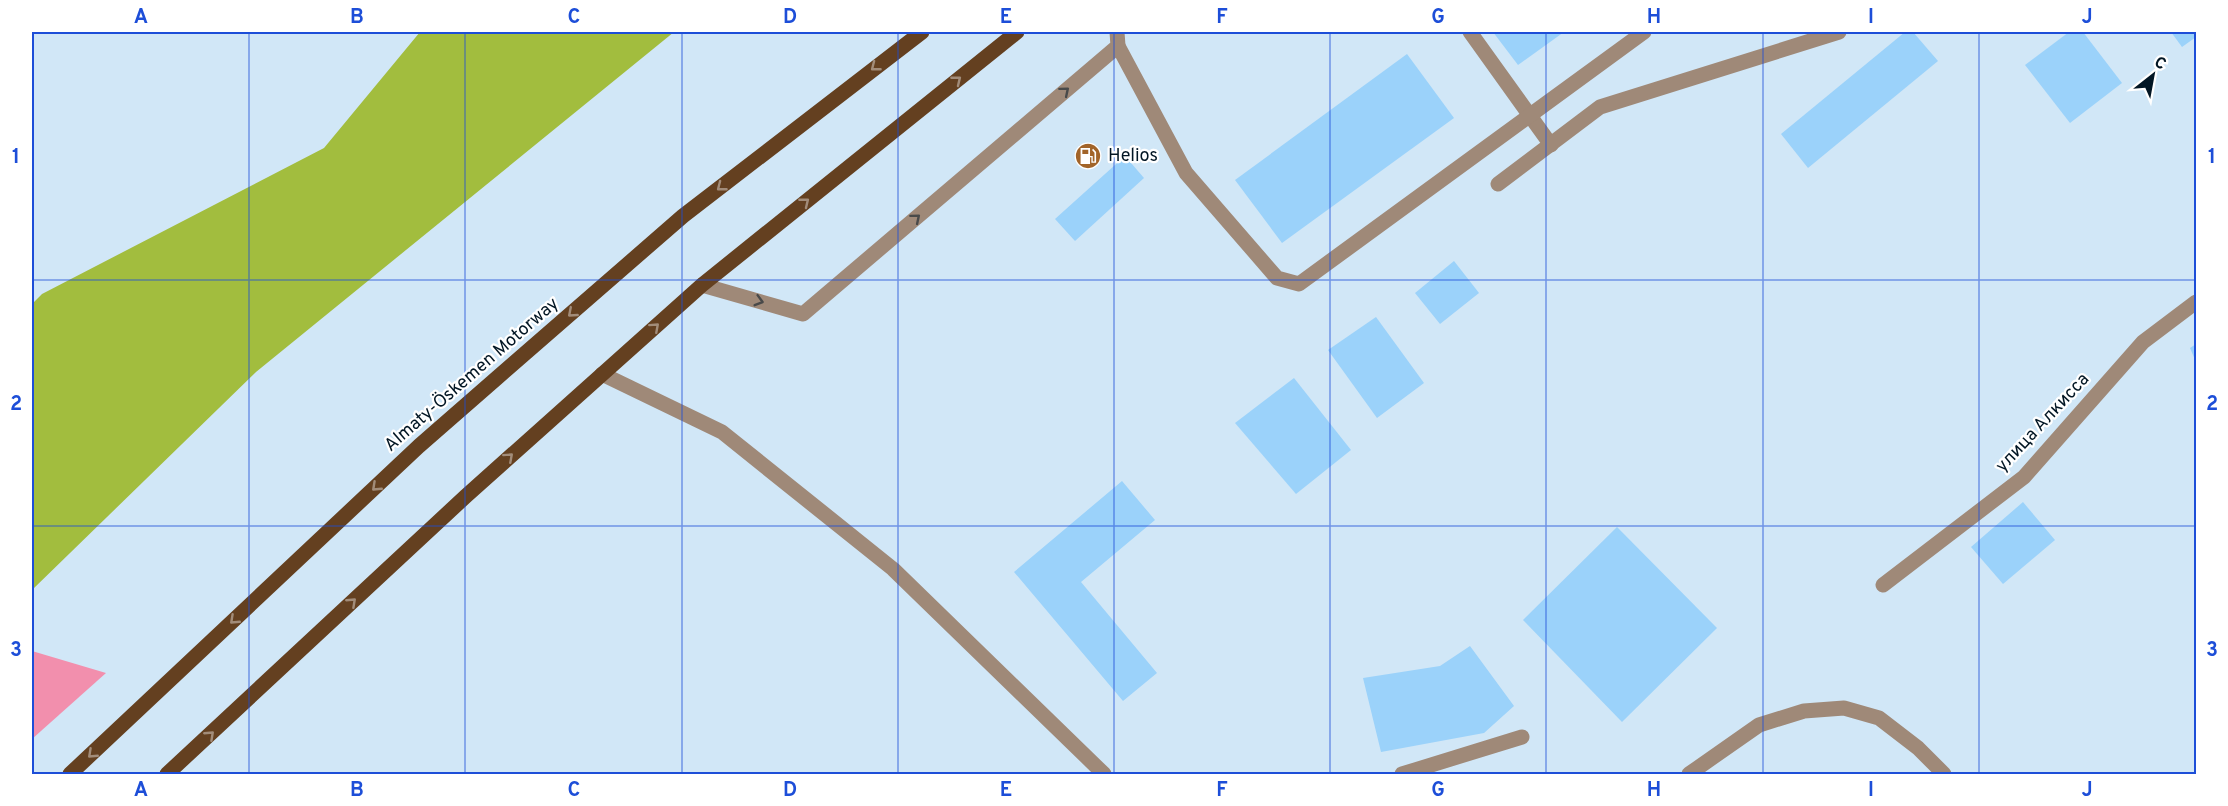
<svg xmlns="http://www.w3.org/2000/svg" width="2228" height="806" font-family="Overpass,sans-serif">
<rect width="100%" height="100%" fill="#d1e7f7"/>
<path fill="#f28fad" d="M 32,651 L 106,673 L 32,739 Z"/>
<path fill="#a2bd3e" d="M 420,32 L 674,32 L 256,372 L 32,590 L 32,304 L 42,294 L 324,148 Z"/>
<g fill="#9bd2fa">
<path d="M 1493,32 L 1564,32 L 1518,65 Z"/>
<path d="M 1905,32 L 1913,32 L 1938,61 L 1808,168 L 1781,134 Z"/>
<path d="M 2069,32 L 2083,32 L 2122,83 L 2070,123 L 2025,65 Z"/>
<path d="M 2171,32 L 2196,32 L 2196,37 L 2182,47 Z"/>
<path d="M 1407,54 L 1454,118 L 1282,243 L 1235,180 Z"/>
<path d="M 1125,156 L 1144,178 L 1075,241 L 1055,219 Z"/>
<path d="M 1454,261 L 1479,293 L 1440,324 L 1415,293 Z"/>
<path d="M 1376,317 L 1424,383 L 1377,418 L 1328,350 Z"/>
<path d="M 2196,344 L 2196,362 L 2190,348 Z"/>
<path d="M 1294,378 L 1351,450 L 1296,494 L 1235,423 Z"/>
<path d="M 1122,481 L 1155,520 L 1081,582 L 1157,673 L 1123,701 L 1014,572 Z"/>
<path d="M 2023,502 L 2055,540 L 2003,584 L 1971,547 Z"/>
<path d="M 1617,527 L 1717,628 L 1622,722 L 1523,620 Z"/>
<path d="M 1470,646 L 1514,706 L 1484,733 L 1381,752 L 1363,678 L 1440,666 Z"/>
</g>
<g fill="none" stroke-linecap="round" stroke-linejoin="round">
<g stroke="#9f8978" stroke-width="15">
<path d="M 702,285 L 803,314 L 1118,46 L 1117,32"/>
<path d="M 602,374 L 722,432 L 893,569 L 1104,774"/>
<path d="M 1402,774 L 1522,737"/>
<path d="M 1689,774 L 1759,725 L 1804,711 L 1844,708 L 1879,718 L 1918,748 L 1944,774"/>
</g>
<g stroke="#9f8978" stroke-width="15">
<path d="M 1470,32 L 1551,145"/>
<path d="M 1118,46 L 1186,173 L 1277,278 L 1299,284 L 1644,32"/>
<path d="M 1498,184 L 1600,107 L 1839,32"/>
<path d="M 1883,585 L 2024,477 L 2143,342 L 2196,302"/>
</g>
<g stroke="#644020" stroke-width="15">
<path d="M 70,774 L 419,446 L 498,377 L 683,216 L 922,32"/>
<path d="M 167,774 L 466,496 L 702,285 L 1017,32"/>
</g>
</g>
<defs><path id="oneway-chevron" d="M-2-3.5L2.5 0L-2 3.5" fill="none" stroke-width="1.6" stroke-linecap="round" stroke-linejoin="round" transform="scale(1.5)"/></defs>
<g stroke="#a28c79">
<use href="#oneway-chevron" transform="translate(875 67) rotate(142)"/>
<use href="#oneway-chevron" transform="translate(957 80) rotate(-39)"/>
<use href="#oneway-chevron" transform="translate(721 187) rotate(142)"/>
<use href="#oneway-chevron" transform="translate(805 202) rotate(-39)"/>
<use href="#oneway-chevron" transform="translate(572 313) rotate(139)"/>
<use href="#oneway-chevron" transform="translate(655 327) rotate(-42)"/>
<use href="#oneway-chevron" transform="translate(509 457) rotate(-42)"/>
<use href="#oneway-chevron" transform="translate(376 487) rotate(137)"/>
<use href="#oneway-chevron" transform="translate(352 602) rotate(-43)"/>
<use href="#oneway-chevron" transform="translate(234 620) rotate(137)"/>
<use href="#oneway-chevron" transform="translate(210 735) rotate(-43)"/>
<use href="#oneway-chevron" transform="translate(92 754) rotate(137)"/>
</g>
<g stroke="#494a4a">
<use href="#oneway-chevron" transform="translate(1065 91) rotate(-40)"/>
<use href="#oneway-chevron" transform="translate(916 218) rotate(-40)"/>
<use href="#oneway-chevron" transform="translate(759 301) rotate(16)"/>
</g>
<path fill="none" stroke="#1d4ed8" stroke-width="1.5" stroke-opacity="0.55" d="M 249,32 L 249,774M 465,32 L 465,774M 682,32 L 682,774M 898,32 L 898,774M 1114,32 L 1114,774M 1330,32 L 1330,774M 1546,32 L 1546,774M 1763,32 L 1763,774M 1979,32 L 1979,774M 32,280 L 2196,280M 32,526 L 2196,526"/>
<defs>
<g id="fuel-disc" transform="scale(1.35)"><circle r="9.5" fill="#a26429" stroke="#fff"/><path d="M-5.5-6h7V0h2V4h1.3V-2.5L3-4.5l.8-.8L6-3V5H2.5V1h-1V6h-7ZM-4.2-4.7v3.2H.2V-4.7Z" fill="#fff"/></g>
</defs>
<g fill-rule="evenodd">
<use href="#fuel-disc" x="1088" y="156"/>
</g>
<g text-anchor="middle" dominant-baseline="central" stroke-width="4.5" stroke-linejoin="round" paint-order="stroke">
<g font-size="18" fill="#021624" stroke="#fff" text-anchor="start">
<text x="1108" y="156">Helios</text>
</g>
<g font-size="18" fill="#021624" stroke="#fff">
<text transform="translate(472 375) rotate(-41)">Almaty-Öskemen Motorway</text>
<text transform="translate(2043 423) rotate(-47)">улица Алкисса</text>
</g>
</g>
<rect width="2228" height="806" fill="none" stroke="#ffffff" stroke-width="66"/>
<g transform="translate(2153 75) rotate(31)" stroke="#ffffff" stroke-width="4.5" paint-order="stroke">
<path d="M0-4.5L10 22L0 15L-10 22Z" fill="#021624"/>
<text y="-9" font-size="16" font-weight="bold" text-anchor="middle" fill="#021624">С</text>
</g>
<rect x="33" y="33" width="2162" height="740" fill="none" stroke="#1d4ed8" stroke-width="2"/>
<g font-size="20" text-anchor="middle" font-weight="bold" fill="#1d4ed8">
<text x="141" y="23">A</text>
<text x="357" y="23">B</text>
<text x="574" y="23">C</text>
<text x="790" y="23">D</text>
<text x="1006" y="23">E</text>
<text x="1222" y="23">F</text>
<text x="1438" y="23">G</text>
<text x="1654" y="23">H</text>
<text x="1871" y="23">I</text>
<text x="2087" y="23">J</text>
<text x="16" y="163">1</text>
<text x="2212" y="163">1</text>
<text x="16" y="410">2</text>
<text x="2212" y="410">2</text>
<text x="16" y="656">3</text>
<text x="2212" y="656">3</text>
<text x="141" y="796">A</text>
<text x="357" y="796">B</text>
<text x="574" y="796">C</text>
<text x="790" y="796">D</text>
<text x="1006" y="796">E</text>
<text x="1222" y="796">F</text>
<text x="1438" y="796">G</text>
<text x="1654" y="796">H</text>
<text x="1871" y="796">I</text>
<text x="2087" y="796">J</text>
</g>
</svg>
